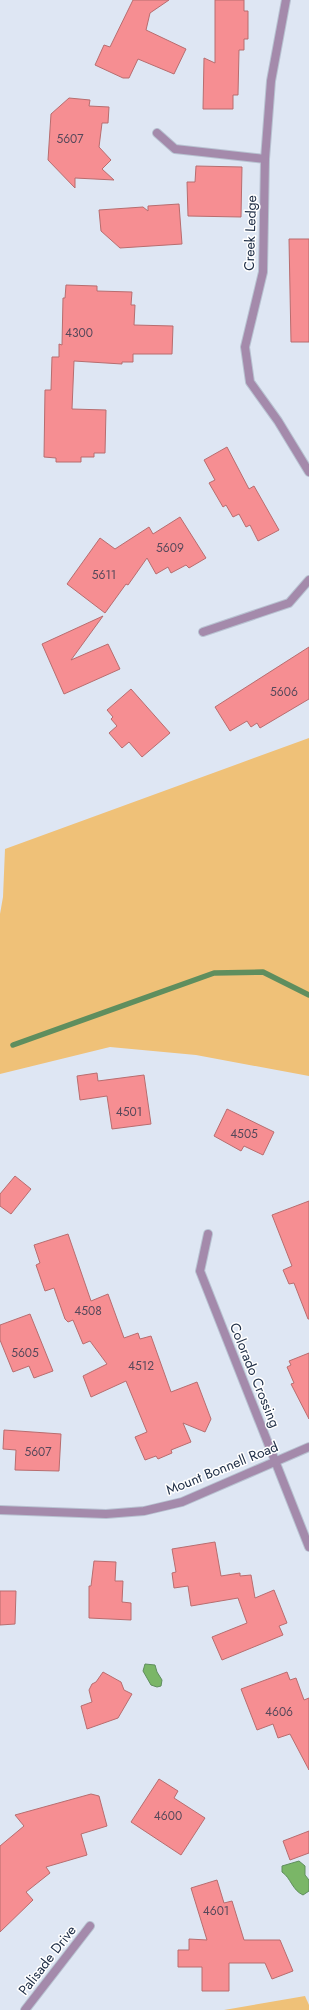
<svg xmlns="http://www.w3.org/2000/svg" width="309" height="2010" font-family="Jost,sans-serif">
<rect width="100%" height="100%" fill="#dee6f3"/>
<g fill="#efc178">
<path d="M 309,738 L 309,1076 L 196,1055 L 110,1047 L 0,1074 L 0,914 L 3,897 L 5,849 Z"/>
<path d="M 305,1996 L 309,2005 L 309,2010 L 224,2010 Z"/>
</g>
<g fill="#7ab667" stroke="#5f8e5e">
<path d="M 145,1664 L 155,1665 L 157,1672 L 162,1680 L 161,1686 L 157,1687 L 151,1685 L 143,1671 Z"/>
<path d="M 299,1861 L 305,1866 L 305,1875 L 309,1880 L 309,1891 L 303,1895 C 292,1890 291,1878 282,1872 L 282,1866 Z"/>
</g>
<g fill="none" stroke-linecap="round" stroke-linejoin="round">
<path stroke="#5f8e5e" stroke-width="5.5" d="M 13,1045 L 214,973 L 263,972 L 309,995"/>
</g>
<g fill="#f68e92" stroke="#b86d6f">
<path d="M 133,0 L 169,0 L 150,13 L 146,30 L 186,49 L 174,74 L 138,59 L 129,78 L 123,78 L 95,65 L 104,45 L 110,47 Z"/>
<path d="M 215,0 L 244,0 L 244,11 L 248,11 L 248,39 L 244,39 L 244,50 L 239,50 L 238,95 L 233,95 L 233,109 L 203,109 L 204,58 L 215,63 Z"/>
<path d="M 69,98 L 90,100 L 89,106 L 109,107 L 108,123 L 102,123 L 99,147 L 111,160 L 102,169 L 114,180 L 75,178 L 75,188 L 48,160 L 51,114 Z"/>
<path d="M 196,166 L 242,167 L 241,217 L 188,216 L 187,182 L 195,182 Z"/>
<path d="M 179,204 L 182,244 L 120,248 L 101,231 L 99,210 L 143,207 L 148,211 L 148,206 Z"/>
<path d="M 289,239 L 309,239 L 309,342 L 291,342 Z"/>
<path d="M 66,285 L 97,286 L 97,291 L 132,292 L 131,305 L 135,305 L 134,325 L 173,326 L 172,354 L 133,354 L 133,362 L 122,362 L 122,364 L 74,361 L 72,409 L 106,410 L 105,453 L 94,453 L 94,457 L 81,457 L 81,462 L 56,462 L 56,458 L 44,457 L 45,390 L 51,390 L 52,357 L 59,357 L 59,344 L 62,345 L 63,298 L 65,298 Z"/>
<path d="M 227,447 L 249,489 L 254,486 L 279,530 L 258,541 L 250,525 L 246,527 L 239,514 L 233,517 L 226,505 L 223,507 L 209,483 L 215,480 L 204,460 Z"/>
<path d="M 180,517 L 206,558 L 189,568 L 186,565 L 171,573 L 168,567 L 156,574 L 147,558 L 128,585 L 126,584 L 105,613 L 67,584 L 100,538 L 115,549 L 149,527 L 153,534 Z"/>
<path d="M 103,616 L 71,660 L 108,644 L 120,669 L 64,694 L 42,644 Z"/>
<path d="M 309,647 L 309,699 L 260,728 L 257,723 L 251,727 L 247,721 L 230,731 L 215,707 Z"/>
<path d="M 131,689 L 170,733 L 142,757 L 129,742 L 122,748 L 109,733 L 117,726 L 111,719 L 113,717 L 107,710 Z"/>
<path d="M 97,1073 L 98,1081 L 144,1075 L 151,1124 L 112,1129 L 107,1096 L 80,1100 L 77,1076 Z"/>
<path d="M 227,1109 L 274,1132 L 263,1155 L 244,1146 L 241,1151 L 214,1136 Z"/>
<path d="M 15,1176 L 31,1189 L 11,1214 L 0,1206 L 0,1194 Z"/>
<path d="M 309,1201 L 309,1319 L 308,1319 L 294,1283 L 289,1284 L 283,1270 L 292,1266 L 272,1215 Z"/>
<path d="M 68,1234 L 91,1301 L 108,1294 L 124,1338 L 138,1333 L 140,1339 L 151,1336 L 171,1392 L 197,1382 L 211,1419 L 205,1432 L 183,1423 L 191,1442 L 171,1450 L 172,1453 L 158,1459 L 156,1456 L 145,1460 L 135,1437 L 147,1432 L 126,1381 L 91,1397 L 83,1376 L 107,1364 L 90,1341 L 83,1344 L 73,1320 L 68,1322 L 65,1319 L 54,1288 L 45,1291 L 36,1265 L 40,1263 L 34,1245 Z"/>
<path d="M 30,1314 L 53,1371 L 34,1378 L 29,1366 L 13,1372 L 0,1340 L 0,1325 Z"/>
<path d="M 309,1353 L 309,1419 L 291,1384 L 294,1383 L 287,1367 L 291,1365 L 289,1361 Z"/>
<path d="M 4,1430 L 61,1434 L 59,1471 L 15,1470 L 16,1450 L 3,1449 Z"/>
<path d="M 215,1542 L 221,1576 L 240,1573 L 240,1576 L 251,1575 L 255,1598 L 274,1590 L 287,1623 L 279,1626 L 283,1635 L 222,1660 L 212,1637 L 247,1623 L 238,1598 L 191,1606 L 188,1586 L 174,1588 L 172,1573 L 176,1572 L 172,1549 Z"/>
<path d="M 94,1561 L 116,1562 L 115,1581 L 123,1581 L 122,1602 L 131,1603 L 131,1620 L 89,1618 L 89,1586 L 91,1586 Z"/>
<path d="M 0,1591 L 16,1591 L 15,1624 L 0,1625 Z"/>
<path d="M 103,1672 L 121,1682 L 124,1690 L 132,1694 L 118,1718 L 87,1729 L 81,1706 L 92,1702 L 89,1690 L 92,1684 L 96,1682 Z"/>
<path d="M 287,1672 L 290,1680 L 296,1678 L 304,1700 L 309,1698 L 309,1770 L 290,1734 L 278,1738 L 273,1724 L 257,1730 L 241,1689 Z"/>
<path d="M 159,1779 L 178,1791 L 174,1798 L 205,1818 L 181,1855 L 131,1822 Z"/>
<path d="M 91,1794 L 99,1796 L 107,1826 L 81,1834 L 87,1855 L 46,1867 L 50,1873 L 26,1892 L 33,1900 L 0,1932 L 0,1846 L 24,1826 L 15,1815 Z"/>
<path d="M 309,1831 L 309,1853 L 290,1860 L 283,1841 Z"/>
<path d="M 217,1880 L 224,1903 L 232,1901 L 244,1940 L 280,1940 L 293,1971 L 272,1979 L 265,1963 L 229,1963 L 229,1991 L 202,1991 L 202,1967 L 178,1967 L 178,1950 L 189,1950 L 189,1939 L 207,1940 L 191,1888 Z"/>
</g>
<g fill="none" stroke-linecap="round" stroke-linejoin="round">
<g stroke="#b8c2d1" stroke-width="10">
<g id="minor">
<path d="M 286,0 L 271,81 L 265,159 L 263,272 L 245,347 L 250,382 L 278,421 L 309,472"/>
<path d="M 157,133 L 175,149 L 265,159"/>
<path d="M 203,632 L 289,603 L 309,580"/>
<path d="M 208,1234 L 200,1271 L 309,1547"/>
<path d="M 25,2010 L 90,1926"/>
</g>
</g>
<g stroke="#b8c2d1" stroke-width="10">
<path id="tertiary" d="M 0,1510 L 106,1514 L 144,1511 L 182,1502 L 309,1447"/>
</g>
<use href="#minor" stroke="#a48aab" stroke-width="8"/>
<use href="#tertiary" stroke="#a48aab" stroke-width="8"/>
</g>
<g text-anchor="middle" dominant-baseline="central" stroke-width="3" stroke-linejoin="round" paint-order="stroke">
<g font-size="12" fill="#56485a">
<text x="70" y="139">5607</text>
<text x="79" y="333">4300</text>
<text x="170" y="548">5609</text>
<text x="104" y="575">5611</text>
<text x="284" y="692">5606</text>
<text x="129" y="1112">4501</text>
<text x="244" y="1134">4505</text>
<text x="88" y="1311">4508</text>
<text x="25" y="1353">5605</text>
<text x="141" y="1366">4512</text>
<text x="38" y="1452">5607</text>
<text x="279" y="1712">4606</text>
<text x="168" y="1816">4600</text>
<text x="216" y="1911">4601</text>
</g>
<g font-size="14" fill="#213048" stroke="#fff">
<text transform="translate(250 233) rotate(-88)">Creek Ledge</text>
<text transform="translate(255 1375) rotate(68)">Colorado Crossing</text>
<text transform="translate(222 1468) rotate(-22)">Mount Bonnell Road</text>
<text transform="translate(47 1960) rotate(-52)">Palisade Drive</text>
</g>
</g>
</svg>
